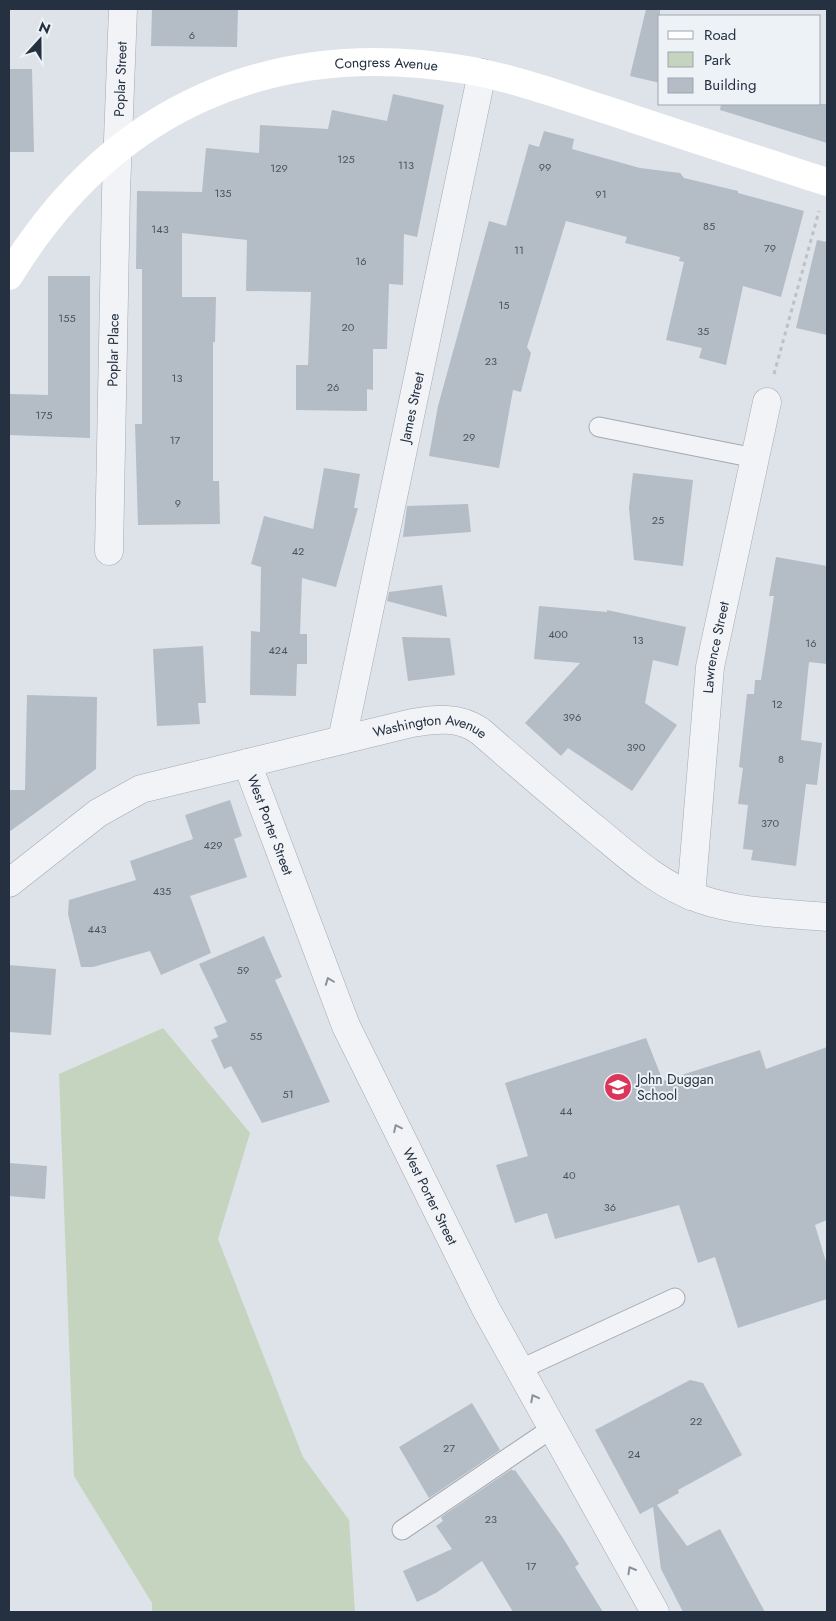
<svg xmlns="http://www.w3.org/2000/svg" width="836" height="1621" font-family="Jost,sans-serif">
<rect width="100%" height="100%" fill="#dee3e9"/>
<path fill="#c5d4be" d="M 163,1028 L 250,1133 L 218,1239 L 303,1457 L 349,1520 L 355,1612 L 152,1612 L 152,1603 L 74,1476 L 59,1074 Z"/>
<g fill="#b4bcc6">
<path d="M 152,9 L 238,9 L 237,47 L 151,46 Z"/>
<path d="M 646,9 L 660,9 L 660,83 L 630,76 Z"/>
<path d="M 9,69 L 32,69 L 34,152 L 9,152 Z"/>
<path d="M 393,94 L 444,105 L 417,237 L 404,234 L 403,285 L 389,284 L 387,349 L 373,349 L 373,390 L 367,389 L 367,411 L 296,410 L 296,365 L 308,365 L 311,292 L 246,291 L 247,240 L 182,233 L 182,297 L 216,297 L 215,342 L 213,342 L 213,481 L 219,481 L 220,524 L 138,525 L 135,424 L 142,424 L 142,269 L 136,269 L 137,191 L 202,192 L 206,148 L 259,153 L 260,125 L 328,129 L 332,110 L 387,121 Z"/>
<path d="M 721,104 L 827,104 L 827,143 L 720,110 Z"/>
<path d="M 544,131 L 574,139 L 572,149 L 640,168 L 680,173 L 684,178 L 738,191 L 738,193 L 804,211 L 781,297 L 743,286 L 726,365 L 699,358 L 702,348 L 666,340 L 684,262 L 679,261 L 680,257 L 625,243 L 627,237 L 566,221 L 527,347 L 531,353 L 521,392 L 513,390 L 499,468 L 429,456 L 438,406 L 489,221 L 506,226 L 529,144 L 539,147 Z"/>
<path d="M 817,240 L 827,242 L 827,335 L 796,328 Z"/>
<path d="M 48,276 L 90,276 L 90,438 L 9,435 L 9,394 L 48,395 Z"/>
<path d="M 324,468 L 360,474 L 354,508 L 358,508 L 336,587 L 302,578 L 300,634 L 307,634 L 307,664 L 297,664 L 296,696 L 250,695 L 251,631 L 260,632 L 261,567 L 251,564 L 264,516 L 313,529 Z"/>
<path d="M 633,473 L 693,480 L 683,566 L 634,560 L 629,508 Z"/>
<path d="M 468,504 L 471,532 L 403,537 L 407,506 Z"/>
<path d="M 776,557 L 827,566 L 827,664 L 809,662 L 801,740 L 822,743 L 817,785 L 806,784 L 796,866 L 751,860 L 753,850 L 743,849 L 748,805 L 738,804 L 743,768 L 739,767 L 747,694 L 754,694 L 755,680 L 761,680 L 774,596 L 769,596 Z"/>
<path d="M 442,585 L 447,617 L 387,601 L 389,592 Z"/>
<path d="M 539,606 L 607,612 L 607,610 L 686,627 L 678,666 L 653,660 L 645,703 L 677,725 L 632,791 L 568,748 L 561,756 L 525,723 L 580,663 L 534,659 Z"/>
<path d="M 402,637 L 450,638 L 455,675 L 408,681 Z"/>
<path d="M 203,646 L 206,703 L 198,703 L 200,724 L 157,726 L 153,649 Z"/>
<path d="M 27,695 L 97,697 L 96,769 L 9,832 L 9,790 L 25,790 Z"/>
<path d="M 230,800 L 242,836 L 234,839 L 247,877 L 190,896 L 211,953 L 161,975 L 150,951 L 93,967 L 81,967 L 68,914 L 69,900 L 136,880 L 130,861 L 193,839 L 185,815 Z"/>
<path d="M 264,936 L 282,977 L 275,980 L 330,1102 L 262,1123 L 231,1066 L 224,1069 L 211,1040 L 218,1037 L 214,1027 L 227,1022 L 199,964 Z"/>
<path d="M 9,965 L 56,969 L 51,1035 L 9,1032 Z"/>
<path d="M 646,1038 L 663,1081 L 760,1050 L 766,1069 L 827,1047 L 827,1220 L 815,1225 L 827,1265 L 827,1299 L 738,1328 L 715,1257 L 698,1263 L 679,1205 L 555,1239 L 547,1213 L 515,1223 L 496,1165 L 528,1156 L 505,1083 Z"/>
<path d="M 9,1163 L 47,1166 L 45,1199 L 9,1196 Z"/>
<path d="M 690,1380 L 703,1383 L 742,1455 L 678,1490 L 679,1493 L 657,1505 L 687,1546 L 720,1529 L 765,1612 L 683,1612 L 661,1569 L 653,1507 L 640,1514 L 595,1430 Z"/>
<path d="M 472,1403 L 500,1450 L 429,1498 L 399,1447 Z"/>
<path d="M 512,1469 L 513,1471 L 515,1470 L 563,1538 L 579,1564 L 575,1567 L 603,1612 L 513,1612 L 482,1561 L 436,1593 L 417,1602 L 403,1571 L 452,1549 L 436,1526 L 443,1521 L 441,1517 Z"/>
</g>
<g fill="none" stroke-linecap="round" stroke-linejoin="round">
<g stroke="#a3aab3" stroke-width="21">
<g id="lane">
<path d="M 599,427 L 755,458"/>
<path d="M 519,1370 L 675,1298"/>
<path d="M 402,1530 L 551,1429"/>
</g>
</g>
<g stroke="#a3aab3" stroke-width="29">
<g id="street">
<path id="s1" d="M 109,551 L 116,192 L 123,9"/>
<path id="s2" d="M 342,740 L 482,73"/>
<path id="s3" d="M 247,763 L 346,1026 L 486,1309 L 655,1612"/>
<path id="s4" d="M 9,883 L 98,813 L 141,789 L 412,723 C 436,719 459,716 480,731 C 519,765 558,799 599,832 C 629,857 661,886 700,899 C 740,913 785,913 827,917"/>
<path id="s5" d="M 691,896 L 710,667 L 767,402"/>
</g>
</g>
<path stroke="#bcc1c8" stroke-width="3" stroke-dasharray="4 4" stroke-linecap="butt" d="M 774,374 L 819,211"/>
<use href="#lane" stroke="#f1f3f7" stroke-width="19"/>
<use href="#street" stroke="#f1f3f7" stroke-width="28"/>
<path stroke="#fff" stroke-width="28" id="s6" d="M 9,276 C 112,107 272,37 467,70 C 517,79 565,97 613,112 C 684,136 756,159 827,182"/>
</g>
<defs><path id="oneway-chevron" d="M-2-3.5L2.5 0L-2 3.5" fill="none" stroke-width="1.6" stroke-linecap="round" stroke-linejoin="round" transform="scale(1.25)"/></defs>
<g stroke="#8b929c">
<use href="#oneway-chevron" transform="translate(329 981) rotate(-111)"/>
<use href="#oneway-chevron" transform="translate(397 1128) rotate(-116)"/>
<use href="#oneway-chevron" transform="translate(534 1398) rotate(-118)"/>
<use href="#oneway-chevron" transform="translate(631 1570) rotate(-120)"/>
</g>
<defs>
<g id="school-disc" transform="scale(1.4375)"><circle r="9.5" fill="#db355a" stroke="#edf2f6"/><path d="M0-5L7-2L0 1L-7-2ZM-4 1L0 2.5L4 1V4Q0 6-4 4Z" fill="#fff"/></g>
</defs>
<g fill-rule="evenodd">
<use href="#school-disc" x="618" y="1087"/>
</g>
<g text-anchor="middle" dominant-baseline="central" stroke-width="4" stroke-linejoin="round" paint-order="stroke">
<g font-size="11" fill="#495462">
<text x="192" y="35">6</text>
<text x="346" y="159">125</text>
<text x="406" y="165">113</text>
<text x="545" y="167">99</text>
<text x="279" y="168">129</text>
<text x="223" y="193">135</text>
<text x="601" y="194">91</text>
<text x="709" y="226">85</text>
<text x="160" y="229">143</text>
<text x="770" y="248">79</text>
<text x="519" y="250">11</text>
<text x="361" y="261">16</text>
<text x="504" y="305">15</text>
<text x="67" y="318">155</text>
<text x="348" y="327">20</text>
<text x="703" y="331">35</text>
<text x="491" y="361">23</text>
<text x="177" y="378">13</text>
<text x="333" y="387">26</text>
<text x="44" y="415">175</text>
<text x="469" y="437">29</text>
<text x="175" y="440">17</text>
<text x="178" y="503">9</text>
<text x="658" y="520">25</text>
<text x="298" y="551">42</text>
<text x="558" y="634">400</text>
<text x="638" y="640">13</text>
<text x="811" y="643">16</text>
<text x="278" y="650">424</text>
<text x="777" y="704">12</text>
<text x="572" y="717">396</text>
<text x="636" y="747">390</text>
<text x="781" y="759">8</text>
<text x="770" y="823">370</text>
<text x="213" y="845">429</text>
<text x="162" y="891">435</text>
<text x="97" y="929">443</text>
<text x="243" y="970">59</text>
<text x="256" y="1036">55</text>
<text x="288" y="1094">51</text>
<text x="566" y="1111">44</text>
<text x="569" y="1175">40</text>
<text x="610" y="1207">36</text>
<text x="696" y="1421">22</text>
<text x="449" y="1448">27</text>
<text x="634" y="1454">24</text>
<text x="491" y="1519">23</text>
<text x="531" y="1566">17</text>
</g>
<g font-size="14" fill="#253141" stroke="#edf2f6">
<text stroke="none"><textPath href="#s6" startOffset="456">Congress Avenue</textPath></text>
<text stroke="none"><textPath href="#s1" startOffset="472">Poplar Street</textPath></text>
<text stroke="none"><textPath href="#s1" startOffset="201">Poplar Place</textPath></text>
<text stroke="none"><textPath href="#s2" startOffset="340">James Street</textPath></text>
<text stroke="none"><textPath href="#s5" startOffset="250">Lawrence Street</textPath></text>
<text stroke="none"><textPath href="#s4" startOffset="460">Washington Avenue</textPath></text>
<text stroke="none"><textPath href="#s3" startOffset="66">West Porter Street</textPath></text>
<text stroke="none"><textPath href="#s3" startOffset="471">West Porter Street</textPath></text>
</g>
<g font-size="14" fill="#253141" stroke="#edf2f6" text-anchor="start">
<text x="637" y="1079">John Duggan<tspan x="637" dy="16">School</tspan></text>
</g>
</g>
<rect width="836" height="1621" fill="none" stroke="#253141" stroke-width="20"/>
<rect x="658" y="15" width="162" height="90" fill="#edf2f6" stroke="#9da5ae"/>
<rect x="668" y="31" width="25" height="8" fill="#ffffff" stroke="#9da5ae"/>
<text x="704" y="40" font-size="15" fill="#253141">Road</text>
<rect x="668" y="52" width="25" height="15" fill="#c5d4be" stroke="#9da5ae"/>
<text x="704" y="65" font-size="15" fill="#253141">Park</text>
<rect x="668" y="78" width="25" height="15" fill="#b4bcc6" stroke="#9da5ae"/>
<text x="704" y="90" font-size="15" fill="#253141">Building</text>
<g transform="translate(40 40) rotate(21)" stroke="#edf2f6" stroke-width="4" paint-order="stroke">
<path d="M0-4L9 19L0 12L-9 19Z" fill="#253141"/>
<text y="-8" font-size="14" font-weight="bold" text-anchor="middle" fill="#253141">N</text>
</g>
</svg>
